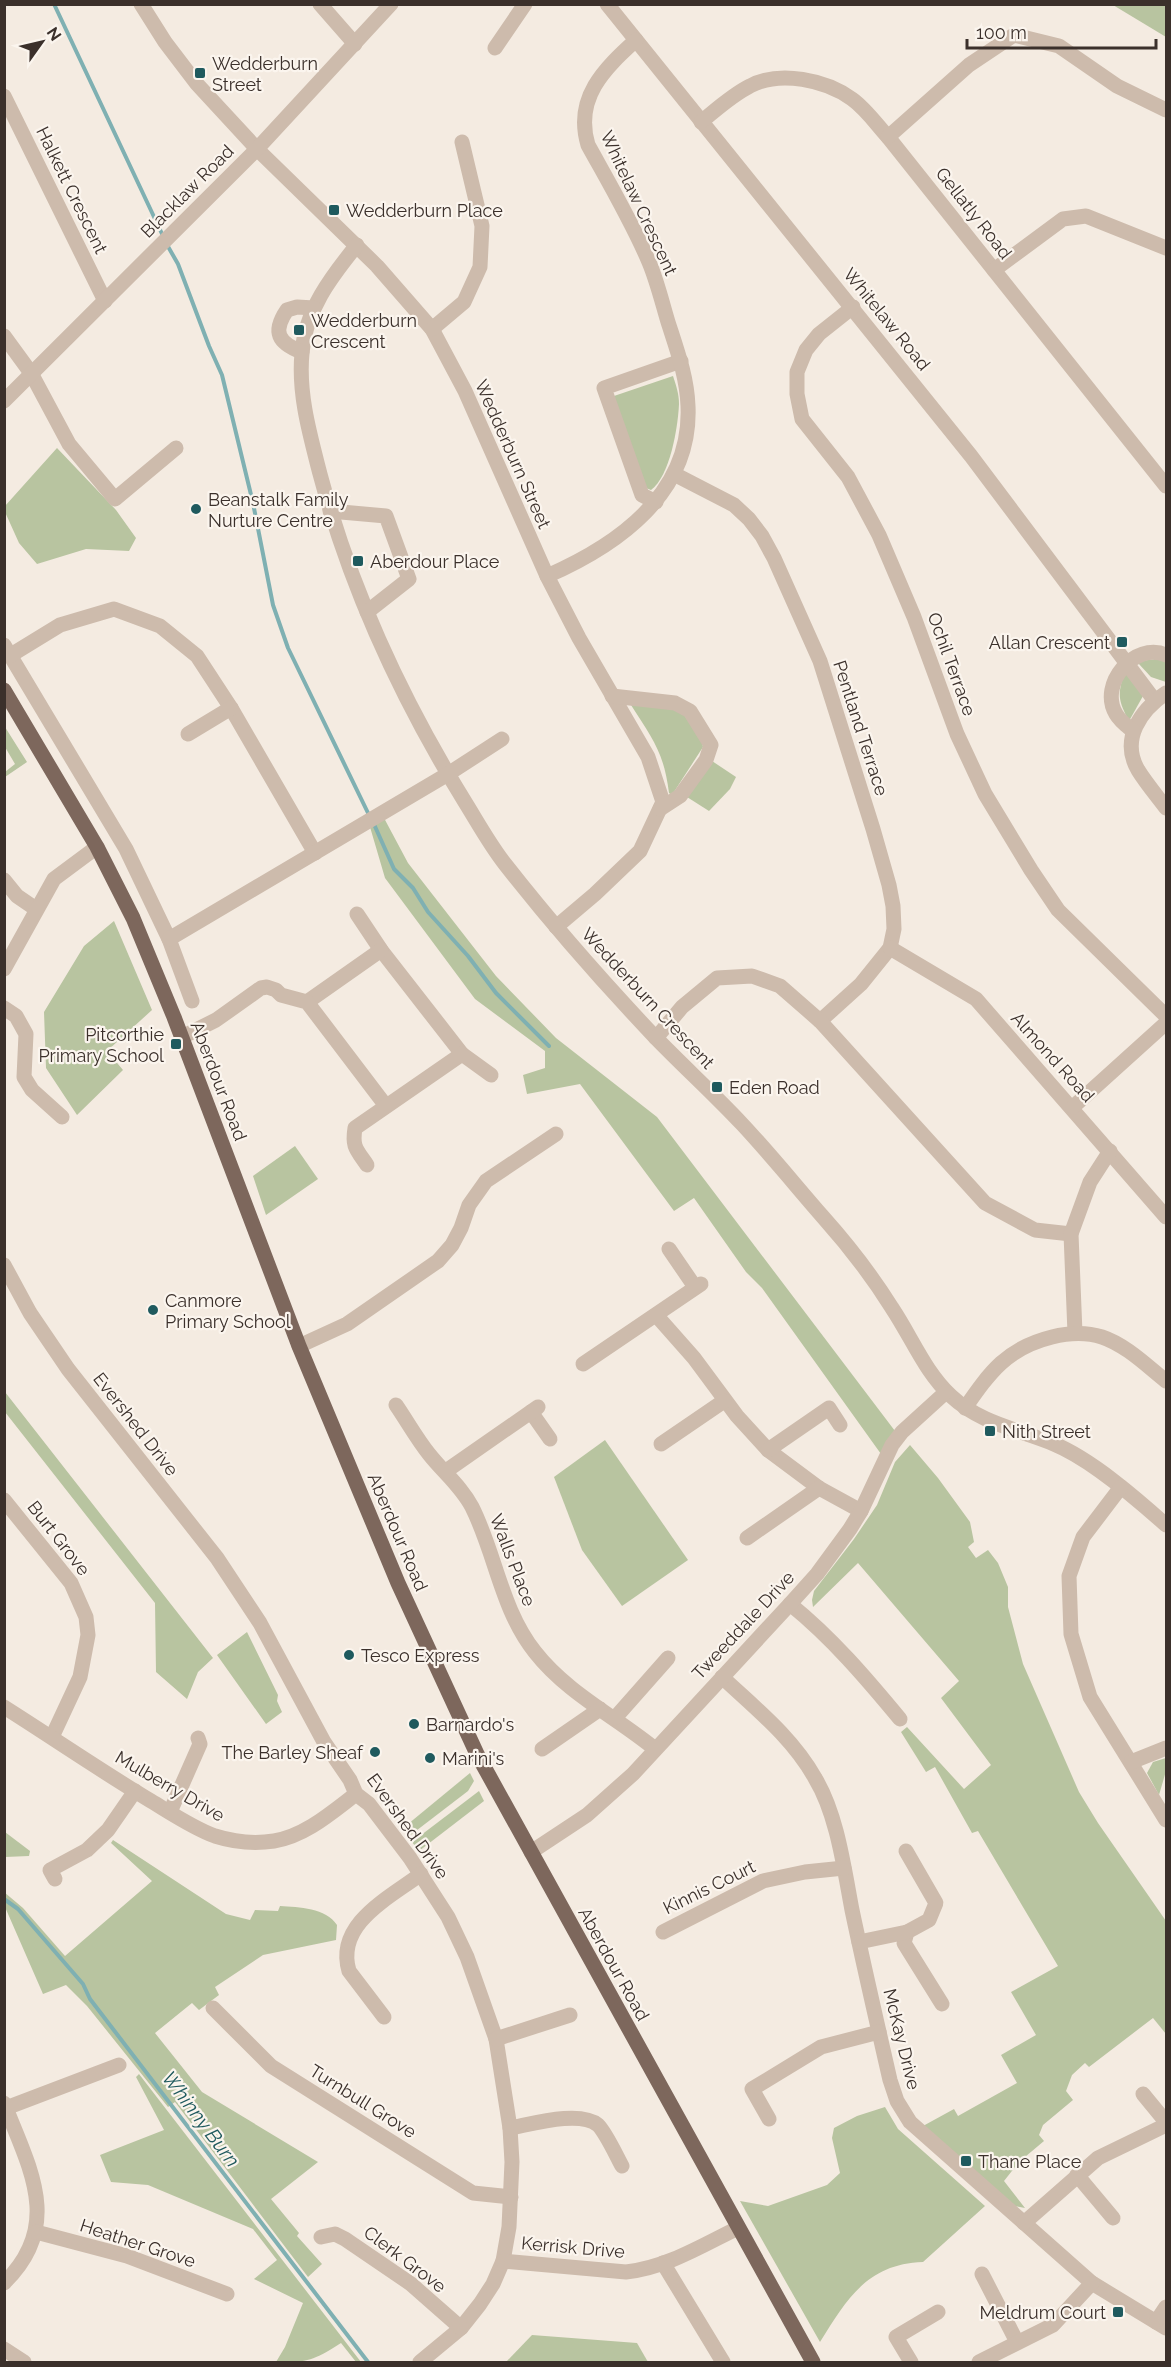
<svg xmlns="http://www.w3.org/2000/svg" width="1171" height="2367" font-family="Raleway,sans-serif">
<rect width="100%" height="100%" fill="#f4ebe1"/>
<g fill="#b8c4a0">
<path d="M 1113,5 L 1166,5 L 1166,37 Z"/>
<path d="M 673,376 C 676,385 679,394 679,404 C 678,427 670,476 651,490 L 646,488 L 614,396 Z"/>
<path d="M 57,448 L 116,510 L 136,538 L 129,551 L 86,549 L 37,564 L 19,543 L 5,512 L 5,506 Z"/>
<path d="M 1156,659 L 1166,661 L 1166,682 L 1151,677 L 1138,663 L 1140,661 Z"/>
<path d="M 1125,672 L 1143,696 L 1129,721 C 1118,701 1117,693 1125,672 Z"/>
<path d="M 631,705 L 681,710 L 702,741 L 703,747 L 672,795 L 669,793 C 664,752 652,738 631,705 Z"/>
<path d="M 5,727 L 27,762 L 5,777 L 5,772 L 15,764 L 5,747 Z"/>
<path d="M 712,761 L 736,777 L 730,789 L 709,811 L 687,797 Z"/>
<path d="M 384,818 L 408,863 L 496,976 L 556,1038 L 657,1117 L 895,1431 L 881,1454 L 762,1288 L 746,1272 L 694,1198 L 674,1211 L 580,1084 L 527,1094 L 523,1075 L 545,1068 L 545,1051 L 475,999 L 385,878 L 370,827 Z"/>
<path d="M 114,921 L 152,1010 L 107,1051 L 123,1070 L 77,1115 L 46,1068 L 44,1012 L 84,946 Z"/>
<path d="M 295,1146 L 318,1179 L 266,1215 L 253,1176 Z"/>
<path d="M 5,1392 L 213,1658 L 198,1672 L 187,1699 L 156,1672 L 155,1603 L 5,1412 Z"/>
<path d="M 605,1440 L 688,1560 L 622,1606 L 582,1550 L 554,1477 Z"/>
<path d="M 910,1445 L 938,1478 L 970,1522 L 974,1542 L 968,1547 L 976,1558 L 988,1550 L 998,1563 L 1008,1587 L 1008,1607 L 1023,1664 L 1079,1792 L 1098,1823 L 1166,1921 L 1166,2034 L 1153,2018 L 1089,2067 L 1085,2063 L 1072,2075 L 1066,2091 L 1073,2100 L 1043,2125 L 1039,2135 L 1044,2141 L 1019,2162 L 1004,2181 L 1025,2208 L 1014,2206 L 923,2126 L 954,2109 L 958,2116 L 1017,2083 L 1001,2055 L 1036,2035 L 1011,1992 L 1058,1966 L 978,1831 L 972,1833 L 935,1767 L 926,1772 L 901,1732 L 907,1727 L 964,1789 L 991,1765 L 941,1698 L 959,1681 L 858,1563 L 813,1607 L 812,1600 L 814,1591 L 854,1539 L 877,1505 L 895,1462 Z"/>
<path d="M 247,1632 L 278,1695 L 277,1701 L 282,1712 L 266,1724 L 217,1655 Z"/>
<path d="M 1166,1758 L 1166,1771 L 1159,1795 L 1147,1773 L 1153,1762 Z"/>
<path d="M 470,1773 L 474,1781 L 468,1791 L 408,1837 L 402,1829 Z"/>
<path d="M 479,1791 L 484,1801 L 419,1851 L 412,1842 Z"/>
<path d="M 5,1832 L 30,1851 L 29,1856 L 5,1857 Z"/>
<path d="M 113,1840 L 226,1914 L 250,1920 L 255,1910 L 278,1911 L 280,1906 C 299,1907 326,1908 337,1925 L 336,1940 L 263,1955 L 215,1987 L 219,1995 L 199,2010 L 192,2003 L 155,2033 L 202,2092 L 318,2162 L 271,2199 L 299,2233 L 297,2236 L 322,2264 L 308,2277 L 175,2102 L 168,2107 L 87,2006 L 66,1985 L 43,1994 L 5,1907 L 4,1892 L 23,1908 L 65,1956 L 152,1881 L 111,1843 Z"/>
<path d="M 139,2074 L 361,2362 L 356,2362 L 341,2343 C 314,2360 308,2363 276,2362 L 285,2347 L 303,2303 L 254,2279 L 277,2260 L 253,2229 L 148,2185 L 111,2182 L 100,2155 L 164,2130 L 136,2077 Z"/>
<path d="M 885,2107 L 898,2129 L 985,2206 L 923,2262 C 867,2264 847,2299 820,2342 L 740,2201 L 768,2206 L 827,2185 L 840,2173 L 832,2138 L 834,2128 L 857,2116 Z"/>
<path d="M 532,2335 L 637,2343 L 648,2362 L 506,2362 Z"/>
</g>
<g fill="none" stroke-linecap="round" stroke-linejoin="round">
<g stroke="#7fb0b2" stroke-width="4">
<path d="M 54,4 L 163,236"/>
<path d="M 166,243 L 178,264 L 209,346 L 222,375 L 253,503 L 273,605 L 288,648 L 369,815"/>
<path d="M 373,822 L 394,869 L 413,888 L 428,912 L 468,956 L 496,993 L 549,1046"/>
<path d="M 4,1899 L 18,1909 L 83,1984 L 90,1999 L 368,2362"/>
</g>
<g stroke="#cdbbac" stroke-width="15">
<path d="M 141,4 L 165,42 L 197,84 L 257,149 L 377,266 L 432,329 L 465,391 L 547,576 L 579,638 L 648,757 L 663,802 L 640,851 L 595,894 L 556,927"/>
<path d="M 320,4 L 355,44"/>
<path d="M 607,4 L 971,456 L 1155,701"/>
<path d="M 495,48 L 525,4"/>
<path d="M 4,96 L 105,301"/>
<path d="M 701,122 C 717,109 732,95 750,86 C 780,70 826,80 852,99 C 866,109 877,125 888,137 L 1166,486"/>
<path d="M 888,137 L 969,65 L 1014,35 L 1059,46 L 1117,86 L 1166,110"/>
<path d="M 357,245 C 331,277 305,311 302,353 C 298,394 310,435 320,474 C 351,590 402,700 465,802 C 478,823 490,845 505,864 C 552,924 603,982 655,1037 C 684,1067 714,1094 742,1124 C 770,1154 796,1186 823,1217 C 848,1245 872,1276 892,1308 C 912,1338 925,1372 951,1396 C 981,1424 1018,1429 1054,1444 C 1091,1459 1137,1499 1166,1525"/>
<path d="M 994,270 L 1063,219 L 1086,216 L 1166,248"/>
<path d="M 853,307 L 819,334 L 806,350 L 797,372 L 797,394 L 802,419 L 848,477 L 879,535 L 914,617 L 957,734 L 985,794 L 1031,870 L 1058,910 L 1166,1016"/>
<path d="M 432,329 L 464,302 L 480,267 L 482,226 L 462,142"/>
<path d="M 4,336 L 31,373 L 69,444 L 115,499 L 176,448"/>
<path d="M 302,352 C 278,343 272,332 287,310 L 297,307 L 314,308"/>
<path d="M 4,401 L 257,149 L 391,4"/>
<path d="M 674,474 L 734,505 L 749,519 L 762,536 L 774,558 L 820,661 L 873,829 L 889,885 L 893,906 L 894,929 L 890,948 L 861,984 L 820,1021"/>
<path d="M 656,502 L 642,495 L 604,388 L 681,361"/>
<path d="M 330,511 L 386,516 L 409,579 L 367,612"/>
<path d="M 547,576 C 618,545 692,493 688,406 C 687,377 677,350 668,322 C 662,302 657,281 649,262 C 632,222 609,183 588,145 C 574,98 604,69 636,40"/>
<path d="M 4,645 L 126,849 L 169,939 L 192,1001"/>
<path d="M 11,655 L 60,625 L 114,609 L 160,626 L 197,656 L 231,708 L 315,853"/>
<path d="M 1166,693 C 1141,710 1120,739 1138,770 C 1146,783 1157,796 1166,808"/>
<path d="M 612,696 L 675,703 L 690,711 L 711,745 L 706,760 L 680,796 L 660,809"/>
<path d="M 1133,731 C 1127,726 1120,721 1116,714 C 1098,684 1135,641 1166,655"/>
<path d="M 188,734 L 231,708"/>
<path d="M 4,880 L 17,896 L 36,909"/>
<path d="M 357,914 L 381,950 L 462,1054"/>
<path d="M 169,939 L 448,774 L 502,739"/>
<path d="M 890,948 L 976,999 L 1166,1217"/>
<path d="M 4,969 L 54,879 L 97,847"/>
<path d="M 307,1002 L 381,950"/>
<path d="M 4,1008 L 16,1016 L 26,1034 L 24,1077 L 32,1090 L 62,1117"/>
<path d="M 182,1037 L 216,1020 L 261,988 L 267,987 L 276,990 L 281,995 L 307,1002 L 386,1106"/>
<path d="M 656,1038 L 682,1007 L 717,978 L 752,976 L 780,986 L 820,1021 L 985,1203 L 1035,1230 L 1071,1234"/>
<path d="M 1073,1107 L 1166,1023"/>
<path d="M 367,1165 C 356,1149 352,1147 355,1128 L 462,1054 L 491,1075"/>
<path d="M 669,1249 L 695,1287"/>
<path d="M 4,1265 L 30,1313 L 68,1369 L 217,1558 L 260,1623 L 324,1742 L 350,1780 L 356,1794 L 369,1804 L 410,1858 L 448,1917 L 467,1957 L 496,2039 L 510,2128 L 512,2162 L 509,2227 L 503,2261 L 493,2284 L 480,2304 L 461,2328 L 420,2362"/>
<path d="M 656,1315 L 694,1358 L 737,1416 L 768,1450 L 819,1488 L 861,1511"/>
<path d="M 1075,1333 L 1071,1234 L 1090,1182 L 1110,1151"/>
<path d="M 299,1346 L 347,1324 L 438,1261 L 452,1245 L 461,1228 L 469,1205 L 486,1181 L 556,1134"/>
<path d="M 583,1364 L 701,1284"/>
<path d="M 396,1405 C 407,1421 417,1439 429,1454 C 444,1473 461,1486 472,1507 C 496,1555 501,1609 535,1652 C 567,1693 616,1717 655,1749"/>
<path d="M 965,1408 C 990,1372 1007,1348 1052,1337 C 1068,1333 1086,1332 1102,1337 C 1126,1345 1147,1366 1166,1381"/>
<path d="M 531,1412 L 550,1439"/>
<path d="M 661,1444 L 724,1401"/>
<path d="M 768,1450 L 829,1408 L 840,1425"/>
<path d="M 446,1471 L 538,1407"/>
<path d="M 1121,1487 L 1083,1537 L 1069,1576 L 1071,1634 L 1090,1697 L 1166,1820"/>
<path d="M 4,1500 L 71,1583 L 86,1617 L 88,1635 L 80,1677 L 52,1737"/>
<path d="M 747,1538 L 819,1488"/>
<path d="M 790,1604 C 832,1638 866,1678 900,1719"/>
<path d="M 722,1677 C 755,1708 792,1737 815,1778 C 837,1814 844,1868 852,1910 C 864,1967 877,2023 890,2080 L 897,2101 L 910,2122 L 1092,2283 L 1166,2328"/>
<path d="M 4,1707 C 53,1738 101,1771 151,1801 C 171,1813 193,1828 215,1836 C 234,1842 254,1844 274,1841 C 305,1836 331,1813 356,1794"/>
<path d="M 615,1718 L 668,1658"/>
<path d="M 542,1749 L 600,1709"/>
<path d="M 1131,1762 L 1166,1748"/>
<path d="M 170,1812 L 200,1744 L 198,1738"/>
<path d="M 906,1851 L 936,1903 L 929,1920 L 907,1932 L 904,1943 L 942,2004"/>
<path d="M 531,1852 L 587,1815 L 633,1774 L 790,1604 L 817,1574 L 850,1529 L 861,1511 L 892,1445 L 902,1432 L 946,1392"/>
<path d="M 55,1879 L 50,1870 L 87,1850 L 108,1830 L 135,1791"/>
<path d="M 663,1932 L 763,1881 L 805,1872 L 844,1868"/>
<path d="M 859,1942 L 907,1932"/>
<path d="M 213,2008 L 271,2066 L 473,2193 L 511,2197"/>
<path d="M 384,2017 L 349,1971 C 335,1924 389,1898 421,1874"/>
<path d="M 496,2039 L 570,2015"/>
<path d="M 1143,2094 L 1166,2122"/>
<path d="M 4,2103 C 29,2167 64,2225 4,2283"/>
<path d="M 6,2108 L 119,2065"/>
<path d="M 769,2119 L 752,2089 L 821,2047 L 879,2032"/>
<path d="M 510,2128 C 532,2124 580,2110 598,2125 C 606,2133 616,2155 622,2166"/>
<path d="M 1077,2175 L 1113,2218"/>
<path d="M 1024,2223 L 1098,2158 L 1166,2125"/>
<path d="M 36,2232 L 127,2256 L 227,2294"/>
<path d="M 321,2237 L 335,2234 L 345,2239 L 411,2284 L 461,2328"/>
<path d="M 503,2261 L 626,2272 C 666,2268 703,2245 738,2228"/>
<path d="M 663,2263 L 723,2362"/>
<path d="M 982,2274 L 1017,2342"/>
<path d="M 1156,2322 L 1166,2307"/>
<path d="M 4,2349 L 24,2362"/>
<path d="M 911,2362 L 896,2337 L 938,2312"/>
<path d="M 979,2362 L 1053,2325 L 1092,2283"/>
</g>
<path stroke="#7d675c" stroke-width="15" d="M 4,690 L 97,847 L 133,918 L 174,1017 L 299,1346 L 398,1583 L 477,1754 L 813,2362"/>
</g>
<g fill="#1f5a5e" stroke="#fbf5ee" stroke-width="2">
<rect x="194" y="67" width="12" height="12" rx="3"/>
<rect x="328" y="204" width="12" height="12" rx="3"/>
<rect x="293" y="324" width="12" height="12" rx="3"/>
<circle cx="196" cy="509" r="6"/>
<rect x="352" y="555" width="12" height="12" rx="3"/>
<rect x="1116" y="636" width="12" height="12" rx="3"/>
<rect x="170" y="1038" width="12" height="12" rx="3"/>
<rect x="711" y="1081" width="12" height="12" rx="3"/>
<circle cx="153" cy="1310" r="6"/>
<rect x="984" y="1425" width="12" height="12" rx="3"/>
<circle cx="349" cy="1655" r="6"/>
<circle cx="414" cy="1724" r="6"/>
<circle cx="375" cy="1752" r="6"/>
<circle cx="430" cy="1758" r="6"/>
<rect x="960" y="2155" width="12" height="12" rx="3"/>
<rect x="1112" y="2306" width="12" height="12" rx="3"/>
</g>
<g text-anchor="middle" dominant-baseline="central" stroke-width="4.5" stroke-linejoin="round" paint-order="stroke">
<g font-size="18" fill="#3b302b" stroke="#fbf5ee" text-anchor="start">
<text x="212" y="63">Wedderburn<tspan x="212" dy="21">Street</tspan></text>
<text x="346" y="210">Wedderburn Place</text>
<text x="311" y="320">Wedderburn<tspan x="311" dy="21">Crescent</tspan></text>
<text x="208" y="499">Beanstalk Family<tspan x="208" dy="21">Nurture Centre</tspan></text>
<text x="370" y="561">Aberdour Place</text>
<text x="1110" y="642" text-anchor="end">Allan Crescent</text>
<text x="164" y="1034" text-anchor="end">Pitcorthie<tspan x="164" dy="21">Primary School</tspan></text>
<text x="729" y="1087">Eden Road</text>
<text x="165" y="1300">Canmore<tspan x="165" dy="21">Primary School</tspan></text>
<text x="1002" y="1431">Nith Street</text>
<text x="361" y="1655">Tesco Express</text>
<text x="426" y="1724">Barnardo's</text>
<text x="363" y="1752" text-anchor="end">The Barley Sheaf</text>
<text x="442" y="1758">Marini's</text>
<text x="978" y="2161">Thane Place</text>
<text x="1106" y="2312" text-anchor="end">Meldrum Court</text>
</g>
<g font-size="18" fill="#3b302b" stroke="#fbf5ee">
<text transform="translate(72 190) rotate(64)">Halkett Crescent</text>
<text transform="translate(187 191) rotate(-45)">Blacklaw Road</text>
<text transform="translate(639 203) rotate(65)">Whitelaw Crescent</text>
<text transform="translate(974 213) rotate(52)">Gellatly Road</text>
<text transform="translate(887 319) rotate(51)">Whitelaw Road</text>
<text transform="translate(513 454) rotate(66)">Wedderburn Street</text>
<text transform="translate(952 664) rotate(70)">Ochil Terrace</text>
<text transform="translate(861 728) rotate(72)">Pentland Terrace</text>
<text transform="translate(648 998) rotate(47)">Wedderburn Crescent</text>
<text transform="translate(1053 1057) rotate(48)">Almond Road</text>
<text transform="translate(219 1081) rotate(69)">Aberdour Road</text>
<text transform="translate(136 1424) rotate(52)">Evershed Drive</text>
<text transform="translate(398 1532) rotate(67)">Aberdour Road</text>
<text transform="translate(59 1538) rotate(52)">Burt Grove</text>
<text transform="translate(513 1560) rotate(69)">Walls Place</text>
<text transform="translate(743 1625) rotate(-47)">Tweeddale Drive</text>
<text transform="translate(170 1786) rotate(30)">Mulberry Drive</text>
<text transform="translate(408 1826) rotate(54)">Evershed Drive</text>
<text transform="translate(709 1887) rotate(-26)">Kinnis Court</text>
<text transform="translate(614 1964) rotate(61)">Aberdour Road</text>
<text transform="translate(902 2039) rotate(76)">McKay Drive</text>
<text transform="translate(363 2101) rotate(32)">Turnbull Grove</text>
<text transform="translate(138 2243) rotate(18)">Heather Grove</text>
<text transform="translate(573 2247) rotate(5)">Kerrisk Drive</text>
<text transform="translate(405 2259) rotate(37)">Clerk Grove</text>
</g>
<g font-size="20" font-style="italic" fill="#1f5a5e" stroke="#fbf5ee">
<text transform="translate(201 2119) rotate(53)">Whinny Burn</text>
</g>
</g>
<rect width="1171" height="2367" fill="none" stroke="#3b302b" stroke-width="12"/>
<g transform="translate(42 42) rotate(56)" stroke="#fbf5ee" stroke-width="4.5" paint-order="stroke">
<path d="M0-4.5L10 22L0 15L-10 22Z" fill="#3b302b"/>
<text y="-9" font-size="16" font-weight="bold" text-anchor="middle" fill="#3b302b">N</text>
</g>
<path d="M967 39v9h189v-9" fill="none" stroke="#3b302b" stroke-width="3"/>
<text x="976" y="39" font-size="18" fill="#3b302b" stroke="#fbf5ee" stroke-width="4.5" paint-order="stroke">100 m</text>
</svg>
